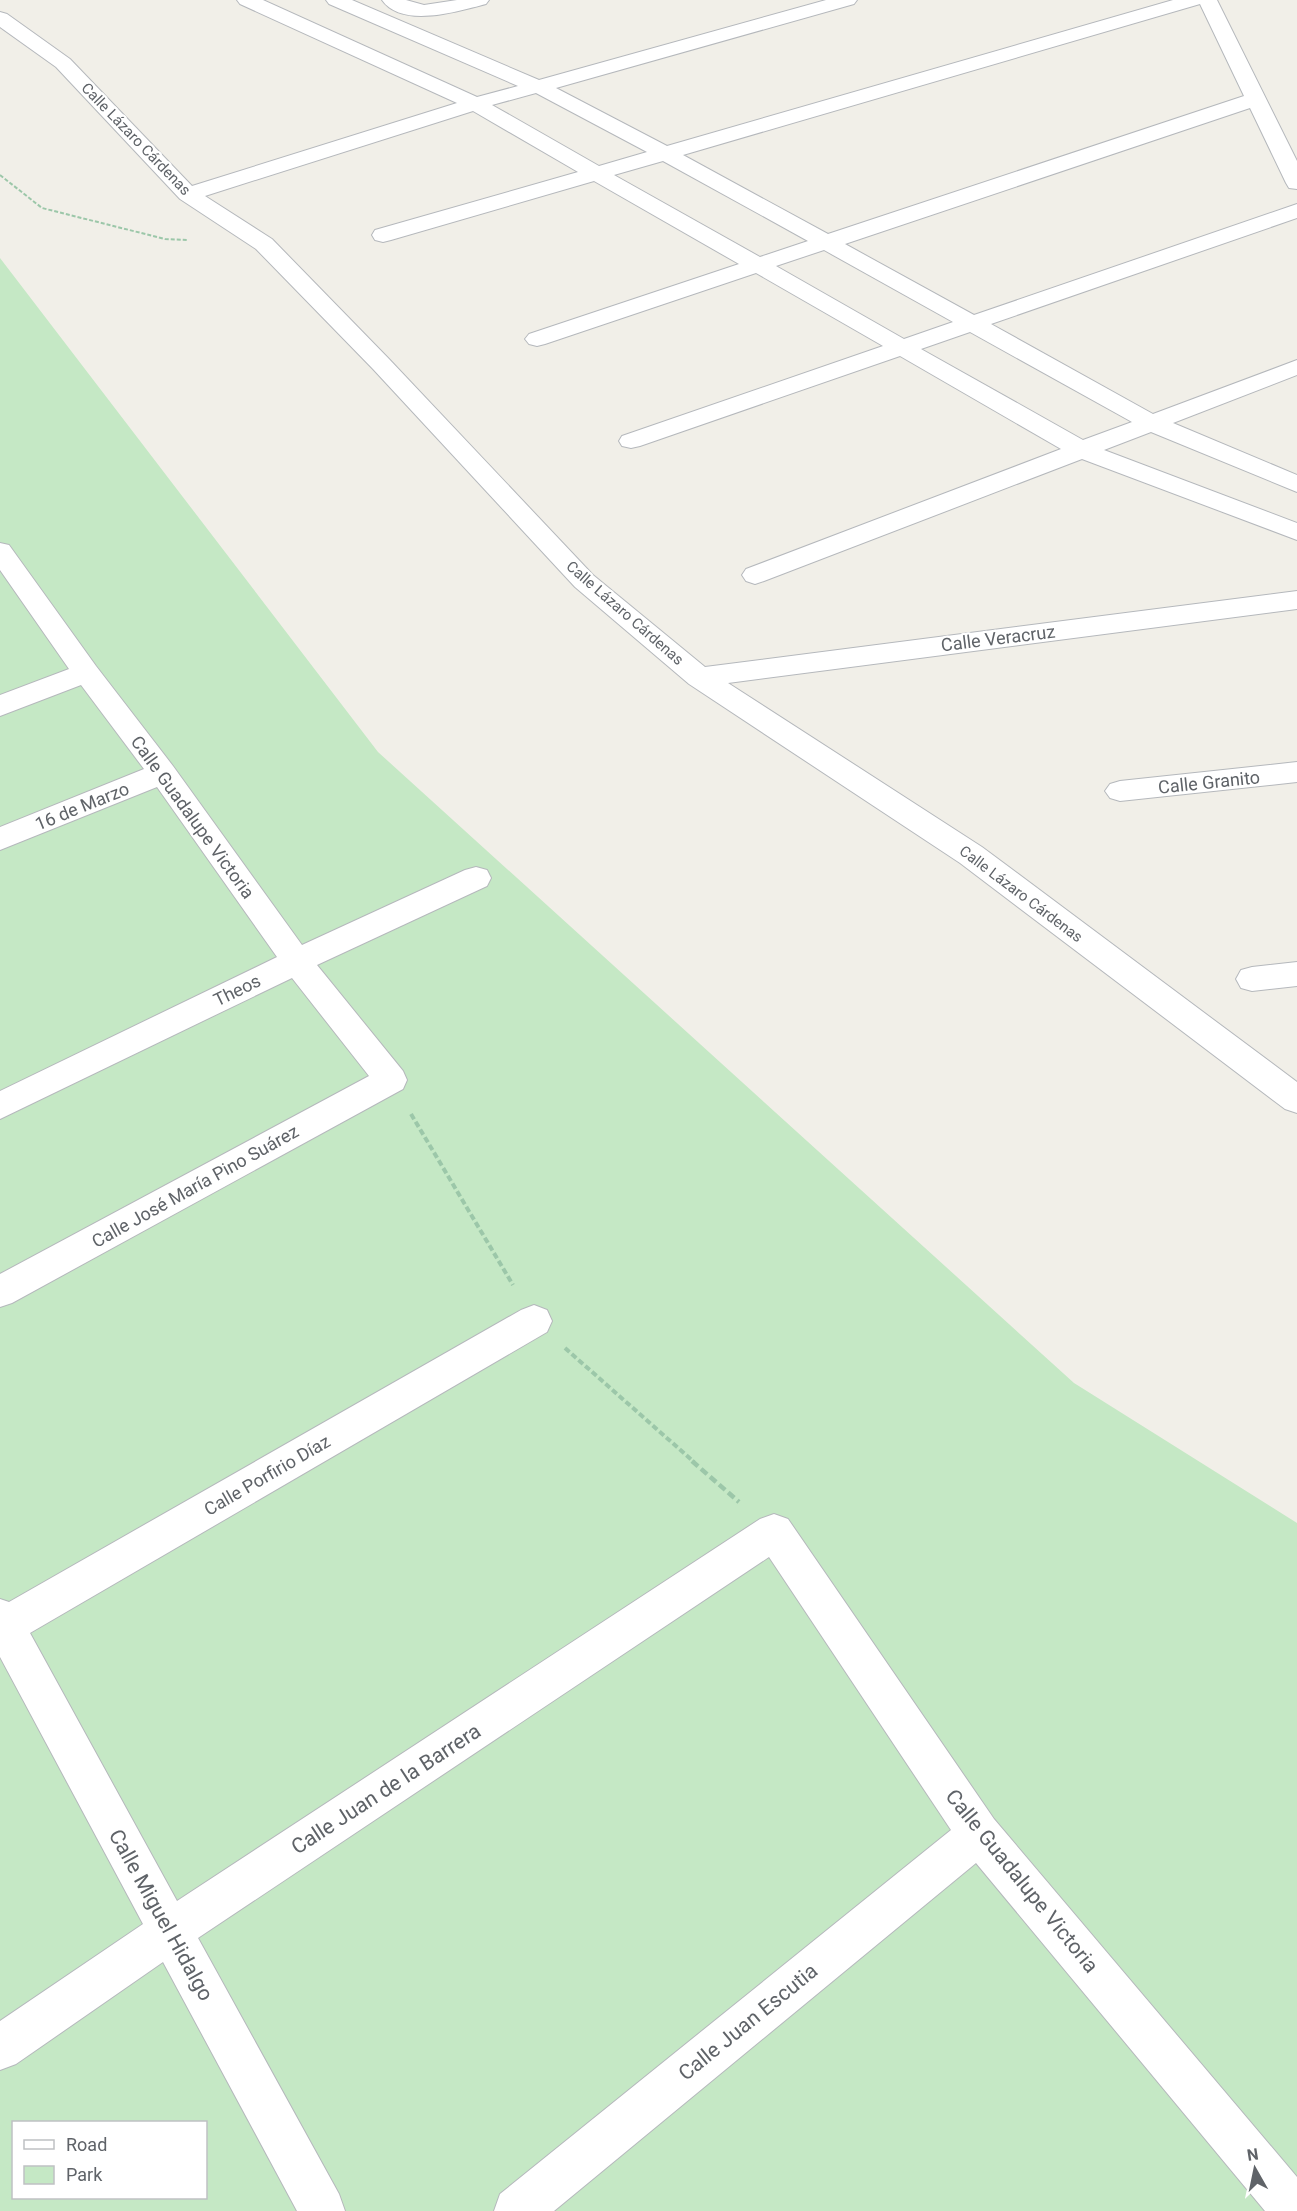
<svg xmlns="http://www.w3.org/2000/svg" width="1297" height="2211" font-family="Roboto,sans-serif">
<rect width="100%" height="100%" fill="#f1efe8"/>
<path fill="#c5e8c5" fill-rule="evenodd" d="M 0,258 L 378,752 L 1074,1383 L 1297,1523 L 1297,2211 L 0,2211 ZM 14,2122 L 206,2122 L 206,2198 L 14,2198 Z"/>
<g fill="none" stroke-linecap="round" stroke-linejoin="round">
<g stroke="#b5b8bc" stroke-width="2">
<g id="minor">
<path d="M 237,0 L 263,0 L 477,97 L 518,86 L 329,4 L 326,0 L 352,0 L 539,80 L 826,0 L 857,0 L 854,4 L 556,88 L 667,146 L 1173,0 L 1217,0 L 1297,161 L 1297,189 L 1289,188 L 1286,183 L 1250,108 L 845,244 L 974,315 L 1297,204 L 1297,218 L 991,324 L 1153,414 L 1297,360 L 1297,375 L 1173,423 L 1297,475 L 1297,492 L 1151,432 L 1104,450 L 1297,523 L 1297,540 L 1082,459 L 764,581 L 755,584 L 746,581 L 742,575 L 746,569 L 1061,449 L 900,356 L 640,446 L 631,448 L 622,446 L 619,441 L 622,436 L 883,346 L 756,273 L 545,344 L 537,346 L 529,344 L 525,339 L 529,334 L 739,264 L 594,181 L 391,240 L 383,242 L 375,240 L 372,235 L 375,230 L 578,172 L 473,111 L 205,196 L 272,239 L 389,359 L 593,575 L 705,667 L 1297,591 L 1297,609 L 728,683 L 982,847 L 1297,1082 L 1297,1113 L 1285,1109 L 960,863 L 689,684 L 575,587 L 373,369 L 256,249 L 180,199 L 56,67 L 0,27 L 0,12 L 7,14 L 70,59 L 192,186 L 457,103 L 240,4 ZM 1200,4 L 1244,96 L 828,234 L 683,155 ZM 536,93 L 647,152 L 599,166 L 492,105 ZM 663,161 L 808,241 L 760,257 L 614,175 ZM 824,250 L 953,322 L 904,339 L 776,266 ZM 970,332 L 1132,422 L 1083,440 L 921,349 Z"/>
<path d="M 382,0 L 406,0 L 424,5 L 457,0 L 489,0 L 486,4 C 459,11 402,29 382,0 Z"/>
<path d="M 0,543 L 9,545 L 96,666 L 173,766 L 302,945 L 465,870 L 476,867 L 487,870 L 491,878 L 487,886 L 317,965 L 403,1071 L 407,1080 L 403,1089 L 12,1303 L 0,1307 L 0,1274 L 369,1076 L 292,978 L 0,1119 L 0,1091 L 277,957 L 157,787 L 0,850 L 0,827 L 144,769 L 81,685 L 0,716 L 0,695 L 69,669 L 0,570 Z"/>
<path d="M 1297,762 L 1297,782 L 1120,801 L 1110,798 L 1105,791 L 1110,784 L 1120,781 Z"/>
<path d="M 1297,962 L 1297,986 L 1252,991 L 1241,988 L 1236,979 L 1241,970 L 1252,967 Z"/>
<path d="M 534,1305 L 547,1310 L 552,1321 L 547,1332 L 30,1633 L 177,1901 L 760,1519 L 774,1514 L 788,1519 L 994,1819 L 1297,2177 L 1297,2211 L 1265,2211 L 976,1863 L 554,2211 L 494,2211 L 500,2194 L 951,1830 L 769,1557 L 198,1938 L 339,2194 L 345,2211 L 297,2211 L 163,1962 L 16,2064 L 0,2070 L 0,2021 L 143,1924 L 0,1657 L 0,1599 L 9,1602 L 521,1310 Z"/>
</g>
</g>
<path stroke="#9cc7a9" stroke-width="2" stroke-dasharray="4 2" stroke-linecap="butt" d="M 0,175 L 42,208 L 165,239 L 188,240"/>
<g stroke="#9cc7a9" stroke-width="4" stroke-dasharray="6 3" stroke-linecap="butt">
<path d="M 411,1114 L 513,1285"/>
<path d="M 565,1348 L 694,1462"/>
</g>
<path stroke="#9cc7a9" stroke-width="4.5" stroke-dasharray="8 4" stroke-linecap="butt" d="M 692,1461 L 739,1502"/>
<use href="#minor" fill="#fff" fill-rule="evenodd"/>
</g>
<g text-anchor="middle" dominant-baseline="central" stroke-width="4.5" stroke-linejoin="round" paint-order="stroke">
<g font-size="15" fill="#5f6368" stroke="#fff">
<text transform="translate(136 139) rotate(46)">Calle Lázaro Cárdenas</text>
<text transform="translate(625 613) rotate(41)">Calle Lázaro Cárdenas</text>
<text transform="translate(1021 894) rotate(37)">Calle Lázaro Cárdenas</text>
</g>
<g font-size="18" fill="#5f6368" stroke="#fff">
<text transform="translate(998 638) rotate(-7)">Calle Veracruz</text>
<text transform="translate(1209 782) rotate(-6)">Calle Granito</text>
<text transform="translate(82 806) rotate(-22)">16 de Marzo</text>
<text transform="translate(193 817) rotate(54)">Calle Guadalupe Victoria</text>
<text transform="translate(237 990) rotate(-26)">Theos</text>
<text transform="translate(195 1186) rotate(-29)">Calle José María Pino Suárez</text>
<text transform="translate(267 1475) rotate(-30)">Calle Porfirio Díaz</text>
</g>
<g font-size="21" fill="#5f6368" stroke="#fff">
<text transform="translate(386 1789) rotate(-33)">Calle Juan de la Barrera</text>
<text transform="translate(1022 1881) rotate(51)">Calle Guadalupe Victoria</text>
<text transform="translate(161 1915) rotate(61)">Calle Miguel Hidalgo</text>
<text transform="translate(748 2022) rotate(-39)">Calle Juan Escutia</text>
</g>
</g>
<rect x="12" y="2121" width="195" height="78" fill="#ffffff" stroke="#bfc1c3" stroke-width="1.5"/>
<rect x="24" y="2140" width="30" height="9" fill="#ffffff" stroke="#bfc1c3" stroke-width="1.5"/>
<text x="66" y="2151" font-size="18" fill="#5f6368">Road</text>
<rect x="24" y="2166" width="30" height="18" fill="#c5e8c5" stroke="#bfc1c3" stroke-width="1.5"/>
<text x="66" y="2181" font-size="18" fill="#5f6368">Park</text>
<g transform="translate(1255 2169) rotate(351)" stroke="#ffffff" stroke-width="4.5" paint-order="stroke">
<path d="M0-4.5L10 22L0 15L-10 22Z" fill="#5f6368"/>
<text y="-9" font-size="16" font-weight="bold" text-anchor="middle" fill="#5f6368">N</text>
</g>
</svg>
